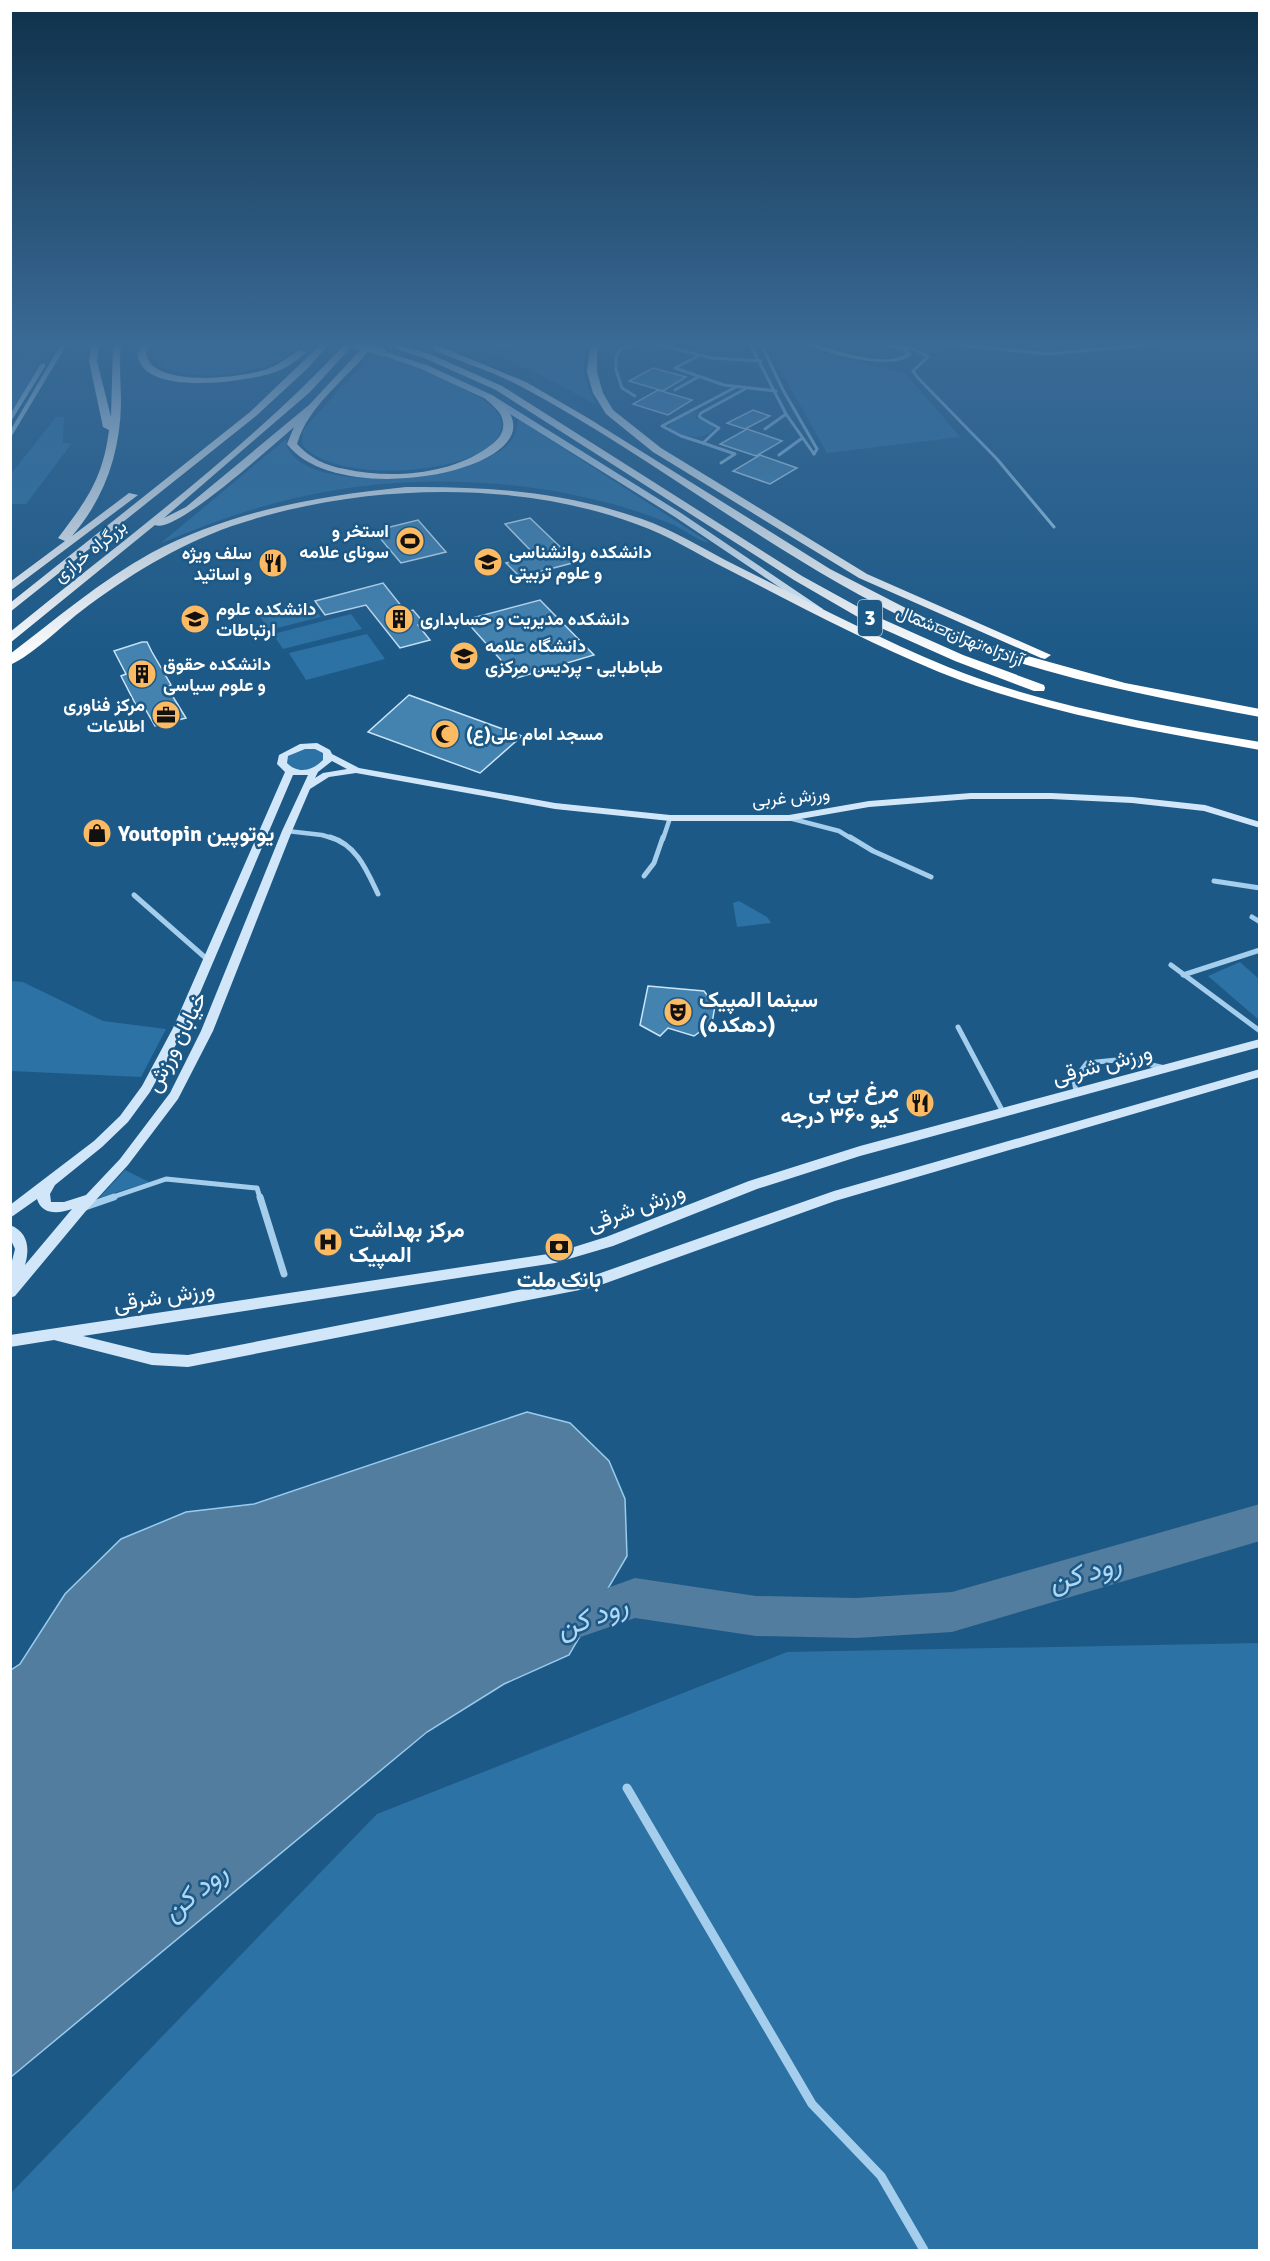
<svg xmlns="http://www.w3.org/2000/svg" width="1270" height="2261" font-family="Signika,Vazirmatn,sans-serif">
<rect width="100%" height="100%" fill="#1c5987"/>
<g fill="#2c72a4">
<path d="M 31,344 L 50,344 L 11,416 L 11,369 Z"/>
<path d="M 156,344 L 300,344 C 292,352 285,359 274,363 C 248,375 168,386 152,356 Z"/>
<path d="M 540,344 L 588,344 C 580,367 584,384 597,405 L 531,370 L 475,346 L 511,347 Z"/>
<path d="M 766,344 L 786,344 L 905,373 L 960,437 L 827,453 Z"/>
<path d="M 820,344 L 876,344 L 905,354 C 888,365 839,349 820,344 Z"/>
<path d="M 373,353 C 398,360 489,393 499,415 C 525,472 336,491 302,444 L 303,430 Z"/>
<path d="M 698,411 L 695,418 L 712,425 L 714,429 C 700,442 685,437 669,429 L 670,424 L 686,413 Z"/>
<path d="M 56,417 L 64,417 L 63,443 L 72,443 L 26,504 L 11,504 L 11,474 Z"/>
<path d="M 518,419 L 710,543 C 698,541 686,531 674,525 C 649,515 623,506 596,500 C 492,474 372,475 268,505 C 231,515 196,529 161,543 L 286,439 C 289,499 480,483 511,441 C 516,434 517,428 518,419 Z"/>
<path d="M 310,602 L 321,617 L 269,630 L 259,615 Z"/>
<path d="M 351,614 L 362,629 L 283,649 L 273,634 Z"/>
<path d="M 367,634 L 385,659 L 306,680 L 289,653 Z"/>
<path d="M 299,749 L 318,749 L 325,754 L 321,766 L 303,771 L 287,766 L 286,758 Z"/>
<path d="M 739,901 L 767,917 L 771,923 L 737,927 L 733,903 Z"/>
<path d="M 1240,962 L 1259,979 L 1259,1020 L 1208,976 Z"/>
<path d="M 11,981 L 23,982 L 103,1021 L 166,1029 L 141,1077 L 11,1071 Z"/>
<path d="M 125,1170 L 149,1182 L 99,1198 Z"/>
<path d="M 1259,1643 L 1259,2250 L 11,2250 L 10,2194 L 377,1814 L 787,1652 Z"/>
</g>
<path fill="#527d9e" stroke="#98cbed" stroke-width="1.5" d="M 527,1412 L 570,1423 L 609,1461 L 625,1499 L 627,1556 L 569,1655 L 504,1684 L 427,1732 L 11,2077 L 11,1670 L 20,1664 L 65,1594 L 121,1539 L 186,1512 L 254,1504 Z"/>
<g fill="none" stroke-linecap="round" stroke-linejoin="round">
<path fill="#527d9e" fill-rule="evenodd" d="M 1260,1504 L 1260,1541 L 952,1632 L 856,1638 L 756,1636 L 635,1618 L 575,1639 L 557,1648 L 543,1642 L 537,1628 L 543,1614 L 549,1609 L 635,1578 L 756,1596 L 856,1598 L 952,1592 Z"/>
</g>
<g fill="#4483b0" stroke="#cae5f8" stroke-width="1.5">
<path d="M 653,368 L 686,377 L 663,391 L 629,381 Z"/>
<path d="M 658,390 L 692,400 L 668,415 L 633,404 Z"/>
<path d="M 753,410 L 770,416 L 745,429 L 727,423 Z"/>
<path d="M 747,429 L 782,441 L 756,456 L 720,444 Z"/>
<path d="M 760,455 L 797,468 L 770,484 L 733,471 Z"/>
<path d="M 530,518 L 576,562 L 520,577 L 506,563 L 536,556 L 505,524 Z"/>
<path d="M 418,520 L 446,552 L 401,563 L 374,531 Z"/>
<path d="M 383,583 L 406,612 L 413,610 L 424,623 L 418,625 L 430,640 L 400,648 L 366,605 L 325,615 L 315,601 Z"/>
<path d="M 540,600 L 594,655 L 517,678 L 465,620 Z"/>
<path d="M 142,642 L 147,642 L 152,652 L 171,685 L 167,687 L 186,718 L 155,726 L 143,705 L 137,707 L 121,676 L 126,674 L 114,651 Z"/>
<path d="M 409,695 L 522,736 L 480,773 L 368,732 Z"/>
<path d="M 648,986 L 704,991 L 715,1006 L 712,1023 L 694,1036 L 668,1028 L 660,1036 L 640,1025 Z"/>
</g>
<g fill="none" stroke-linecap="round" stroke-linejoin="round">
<g stroke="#a5ceec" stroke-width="3">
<path d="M 656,344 L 712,358 L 761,361"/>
<path d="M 750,344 L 786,414 L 814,454"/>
<path d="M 761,344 L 783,390 L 817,449 L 814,454"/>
<path d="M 893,344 L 916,350 L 928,357 L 913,371 L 918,378 L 997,459 L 1054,527"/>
<path d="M 947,344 L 1048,354 L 1159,344"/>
<path d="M 675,368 L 724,385 L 776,391"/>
<path d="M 675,368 L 700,355"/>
<path d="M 736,387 L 662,426 L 681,436 L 703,443 L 719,428 L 701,418 L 699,416 L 701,413 L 745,389"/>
<path d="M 675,390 L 698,377"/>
<path d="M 635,396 L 622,388 L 616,370 L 616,358 L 620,349 L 637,344"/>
<path d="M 765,429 L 786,414"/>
<path d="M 703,443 L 735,454 L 721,463"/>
<path d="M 779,455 L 801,439"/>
</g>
<g stroke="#a5ceec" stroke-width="4.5">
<path d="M 789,818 L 839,831 L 852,839"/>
<path d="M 287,831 L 322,835 L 335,839"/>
<path d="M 663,839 L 670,818"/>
</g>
<g stroke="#a5ceec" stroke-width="5">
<path d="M 330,837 C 357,845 367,871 378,894"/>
<path d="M 850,837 L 873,851 L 931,877"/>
<path d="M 644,876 L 654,863 L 663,837"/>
<path d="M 1214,881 L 1260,888"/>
<path d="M 134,895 L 208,960"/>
<path d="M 1252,917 L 1260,922"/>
<path d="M 1171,965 L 1260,1031"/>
<path d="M 1183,975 L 1260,950"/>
<path d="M 958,1027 L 1003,1112"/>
<path d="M 1076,1091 L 1074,1080 L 1087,1063 L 1126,1059 L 1165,1068"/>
<path d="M 110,1198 L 166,1179 L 257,1188 L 260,1198"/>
</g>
<g stroke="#a5ceec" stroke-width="7">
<path d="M 260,1197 L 284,1274"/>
<path d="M 85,1207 L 114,1197"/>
</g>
<path stroke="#a5ceec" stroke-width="9" d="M 627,1788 L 812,2104 L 881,2176 L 924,2250"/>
<g fill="#d1e7f9" fill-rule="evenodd">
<path d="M 61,344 L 67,344 L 10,439 L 10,431 Z"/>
<path d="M 806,344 L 814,344 C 838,350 883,368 906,354 L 904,351 L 881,344 L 889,344 L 908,349 L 912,355 C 892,371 828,355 806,344 Z"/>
<path d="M 43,363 L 46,365 L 10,423 L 10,415 L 40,365 Z"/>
<path d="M 317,743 L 330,750 L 332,754 L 359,768 L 555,803 L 670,815 L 789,815 L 869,801 L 971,793 L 1051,793 L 1132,797 L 1205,805 L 1260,822 L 1260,828 L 1204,811 L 1132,803 L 1051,799 L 971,799 L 869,807 L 789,821 L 670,821 L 555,809 L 356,773 L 329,777 L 310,789 L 292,831 L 213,1031 L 178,1099 L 128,1165 L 85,1212 L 15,1296 L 10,1298 L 10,1269 L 15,1249 L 10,1238 L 10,1225 C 28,1232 30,1248 25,1265 L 72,1209 C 58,1214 42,1215 37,1199 L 10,1218 L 10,1205 L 94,1141 L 120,1116 L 142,1086 L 173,1028 L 285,772 L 277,764 L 279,755 L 300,744 ZM 305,749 L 315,749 L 323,753 L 323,760 C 313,770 299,775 287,763 L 288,756 ZM 332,761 L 347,769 L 323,773 L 315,778 L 318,772 ZM 293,775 L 308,775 L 282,831 L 201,1031 L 170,1093 L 120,1159 L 86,1195 L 64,1202 L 51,1202 L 50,1194 L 55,1185 L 102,1147 L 128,1122 L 150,1092 L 185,1028 Z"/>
<path d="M 1260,1039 L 1260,1047 L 860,1156 L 757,1189 L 613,1246 L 555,1263 L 83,1336 L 152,1353 L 188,1355 L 595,1275 L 834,1191 L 1260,1069 L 1260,1077 L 835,1201 L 595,1287 L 188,1367 L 152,1365 L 54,1340 L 10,1347 L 10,1335 L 555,1253 L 606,1237 L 749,1181 L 860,1146 Z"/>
</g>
<path fill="#eaf5ff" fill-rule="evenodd" d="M 379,350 L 427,365 L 492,395 L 681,513 L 823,609 L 815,611 L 675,517 L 486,399 L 421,369 L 379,354 Z"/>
<g fill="#fff" fill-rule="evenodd">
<path d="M 91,344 L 99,344 L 97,361 L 111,417 L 113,344 L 121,344 C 119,364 121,384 121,404 C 120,454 104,499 72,536 L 129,493 L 138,495 L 10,591 L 10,582 L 65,541 L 58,538 C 87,500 103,478 109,430 L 103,427 L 89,361 Z"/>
<path d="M 145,344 L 153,344 L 146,353 C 147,358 149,362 152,365 C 174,385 241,378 267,369 C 279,365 289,356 300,350 L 307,352 C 298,360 284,370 272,373 C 244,382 161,393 142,366 C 139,362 138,357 137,353 Z"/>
<path d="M 321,344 L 329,344 L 308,368 L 256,416 L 10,612 L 10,603 L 250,412 Z"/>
<path d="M 345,344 L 354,344 L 310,392 L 164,518 L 186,507 L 309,405 L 366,344 L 374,344 C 350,377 309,403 297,444 C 310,458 326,466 345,469 C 390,479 449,475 487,448 C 496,442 505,434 503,422 C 502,411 491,405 484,397 L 489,394 C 497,397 505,405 509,412 C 546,471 338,511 287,444 L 294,427 C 274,444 175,535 155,525 L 10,643 L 10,632 C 124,539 245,451 345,344 Z"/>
<path d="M 381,344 L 393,344 L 430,354 L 502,386 L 802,576 L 871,614 L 963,655 L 1044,685 L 1045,688 L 1044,691 L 1034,691 L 955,661 L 863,620 L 794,580 L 496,390 L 424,358 Z"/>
<path d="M 494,344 L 520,344 C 515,348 499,348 494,344 Z"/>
<path d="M 593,344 L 601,344 L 597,353 L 597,372 L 603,393 L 613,410 L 661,448 L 867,574 L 1051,655 L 1045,659 L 1041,658 L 859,578 L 653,452 L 606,414 L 593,393 L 587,372 L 589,353 Z"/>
<path d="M 433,346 L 439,346 L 526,382 L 588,418 L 830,569 L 927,619 L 992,646 L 1125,683 L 1260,709 L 1260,717 C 1144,695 1026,674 919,625 C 779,560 658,460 522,387 C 494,372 462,362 433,350 Z"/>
<path d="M 406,487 C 487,486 565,492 642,519 C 674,530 705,550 735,565 C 805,600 875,637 948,667 C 1048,707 1154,724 1260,742 L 1260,750 C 1152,731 1041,713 939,672 C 866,642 797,605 727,569 C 697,554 668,535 636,524 C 513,478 355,484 232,526 C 176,546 127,576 80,612 C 59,628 34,654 10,665 L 10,654 C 56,619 100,581 151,553 C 230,511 318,496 406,487 Z"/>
</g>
<path stroke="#eaf5ff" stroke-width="8" d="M 354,344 L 382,352"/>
</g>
<linearGradient id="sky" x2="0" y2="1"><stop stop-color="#0f314a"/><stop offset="0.52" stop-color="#3a6a96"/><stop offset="1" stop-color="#3a6a96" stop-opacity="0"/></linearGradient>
<rect width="1270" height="660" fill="url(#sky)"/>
<defs>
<g id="stadium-disc" transform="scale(1.5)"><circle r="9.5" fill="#fcbb62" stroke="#1c5987"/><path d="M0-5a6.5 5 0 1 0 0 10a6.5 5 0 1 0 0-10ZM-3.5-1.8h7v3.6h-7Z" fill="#111"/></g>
<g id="university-disc" transform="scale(1.5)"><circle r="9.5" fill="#fcbb62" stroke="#1c5987"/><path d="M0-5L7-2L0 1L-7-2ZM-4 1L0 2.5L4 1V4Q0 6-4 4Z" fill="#111"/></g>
<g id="restaurant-disc" transform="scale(1.5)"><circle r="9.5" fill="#fcbb62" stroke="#1c5987"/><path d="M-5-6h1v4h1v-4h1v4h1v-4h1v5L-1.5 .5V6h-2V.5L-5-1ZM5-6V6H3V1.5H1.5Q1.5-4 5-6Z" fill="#111"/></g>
<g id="building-disc" transform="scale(1.5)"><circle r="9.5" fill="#fcbb62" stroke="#1c5987"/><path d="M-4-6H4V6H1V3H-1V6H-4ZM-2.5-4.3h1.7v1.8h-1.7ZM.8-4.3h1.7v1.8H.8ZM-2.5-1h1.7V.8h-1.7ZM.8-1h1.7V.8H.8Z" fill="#111"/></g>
<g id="office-disc" transform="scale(1.5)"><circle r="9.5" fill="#fcbb62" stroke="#1c5987"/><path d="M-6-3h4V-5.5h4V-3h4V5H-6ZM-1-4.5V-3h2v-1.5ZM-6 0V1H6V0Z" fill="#111"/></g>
<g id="mosque-disc" transform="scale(1.5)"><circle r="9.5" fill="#fcbb62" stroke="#1c5987"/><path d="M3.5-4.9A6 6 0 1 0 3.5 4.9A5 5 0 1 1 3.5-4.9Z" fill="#111"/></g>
<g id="shop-disc" transform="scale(1.5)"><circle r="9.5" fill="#fcbb62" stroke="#1c5987"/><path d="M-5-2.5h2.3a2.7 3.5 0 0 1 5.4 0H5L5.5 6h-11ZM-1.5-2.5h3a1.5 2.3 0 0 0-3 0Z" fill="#111"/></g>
<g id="theatre-disc" transform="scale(1.5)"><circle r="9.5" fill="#fcbb62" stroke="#1c5987"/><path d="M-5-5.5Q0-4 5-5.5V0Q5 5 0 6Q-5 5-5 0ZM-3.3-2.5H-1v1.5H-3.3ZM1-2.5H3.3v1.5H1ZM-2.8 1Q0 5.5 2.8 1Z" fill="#111"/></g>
<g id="hospital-disc" transform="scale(1.5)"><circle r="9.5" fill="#fcbb62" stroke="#1c5987"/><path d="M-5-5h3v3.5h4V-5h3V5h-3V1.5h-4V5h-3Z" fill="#111"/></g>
<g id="bank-disc" transform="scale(1.5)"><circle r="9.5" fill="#fcbb62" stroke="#1c5987"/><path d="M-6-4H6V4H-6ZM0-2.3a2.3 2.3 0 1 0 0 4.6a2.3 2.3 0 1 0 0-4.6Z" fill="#111"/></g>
</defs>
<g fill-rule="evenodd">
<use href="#stadium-disc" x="410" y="541"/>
<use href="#university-disc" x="488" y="562"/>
<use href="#restaurant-disc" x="273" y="563"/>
<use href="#university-disc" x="195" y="619"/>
<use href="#building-disc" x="399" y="619"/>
<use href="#university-disc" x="464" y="656"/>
<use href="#building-disc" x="142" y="674"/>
<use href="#office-disc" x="166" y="715"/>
<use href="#mosque-disc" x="445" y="734"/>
<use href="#shop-disc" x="97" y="833"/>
<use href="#theatre-disc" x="678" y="1012"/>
<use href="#restaurant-disc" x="920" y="1103"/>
<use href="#hospital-disc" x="328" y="1242"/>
<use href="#bank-disc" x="559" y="1247"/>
</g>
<g text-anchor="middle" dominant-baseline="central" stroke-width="5" stroke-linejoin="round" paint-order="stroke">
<g font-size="18" font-weight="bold" fill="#fff" stroke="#1c5987" text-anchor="start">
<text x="389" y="531" text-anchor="end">استخر و<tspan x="389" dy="21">سونای علامه</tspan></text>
<text x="509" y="552">دانشکده روانشناسی<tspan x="509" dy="21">و علوم تربیتی</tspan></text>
<text x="252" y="553" text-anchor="end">سلف ویژه<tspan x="252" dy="21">و اساتید</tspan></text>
<text x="216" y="609">دانشکده علوم<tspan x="216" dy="21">ارتباطات</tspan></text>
<text x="420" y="619">دانشکده مدیریت و حسابداری</text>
<text x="485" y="646">دانشگاه علامه<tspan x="485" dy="21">طباطبایی - پردیس مرکزی</tspan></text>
<text x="163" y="664">دانشکده حقوق<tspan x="163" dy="21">و علوم سیاسی</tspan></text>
<text x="145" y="705" text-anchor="end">مرکز فناوری<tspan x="145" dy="21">اطلاعات</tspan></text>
<text x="466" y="734">مسجد امام علی(ع)</text>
</g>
<g font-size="18" fill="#fff" stroke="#1c5987">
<text transform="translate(90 551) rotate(-39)">بزرگراه خرازی</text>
<text transform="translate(960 636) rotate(22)">آزادراه تهران - شمال</text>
<text transform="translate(791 797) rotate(-5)">ورزش غربی</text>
</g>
<rect fill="#1c5987" stroke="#bbcddb" stroke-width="1.5" x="858" y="600" width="24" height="36" rx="4.5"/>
<g font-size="21" font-weight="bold" fill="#fff">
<text x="870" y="618">3</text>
</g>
<g font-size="22" font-weight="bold" fill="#fff" stroke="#1c5987" text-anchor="start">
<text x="118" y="833">Youtopin یوتوپین</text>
<text x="699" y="999">سینما المپیک<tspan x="699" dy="25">(دهکده)</tspan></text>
<text x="899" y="1090" text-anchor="end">مرغ بی بی<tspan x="899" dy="25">کیو ۳۶۰ درجه</tspan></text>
<text x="349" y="1229">مرکز بهداشت<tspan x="349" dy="25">المپیک</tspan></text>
<text x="559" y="1279" text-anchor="middle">بانک ملت</text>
</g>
<g font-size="22" fill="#fff" stroke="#1c5987">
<text transform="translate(176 1042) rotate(-63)">خیابان ورزش</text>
<text transform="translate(1102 1064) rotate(-15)">ورزش شرقی</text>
<text transform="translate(636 1207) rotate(-20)">ورزش شرقی</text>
<text transform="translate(164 1296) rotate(-9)">ورزش شرقی</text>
</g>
<g font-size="28" font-style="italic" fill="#b1d8f3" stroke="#1c5987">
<text transform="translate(1085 1573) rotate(-16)">رود کن</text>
<text transform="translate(592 1617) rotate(-21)">رود کن</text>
<text transform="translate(195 1892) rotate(-39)">رود کن</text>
</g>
</g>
<rect width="1270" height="2261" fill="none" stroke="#ffffff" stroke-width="24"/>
</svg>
